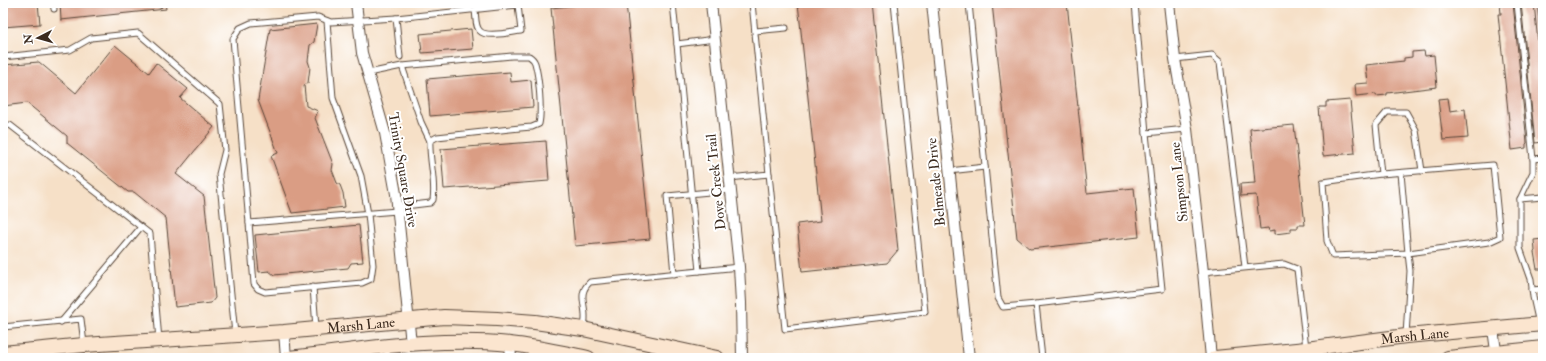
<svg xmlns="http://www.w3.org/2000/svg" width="1546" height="361" font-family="'IM FELL Double Pica',serif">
<rect width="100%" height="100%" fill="#fff"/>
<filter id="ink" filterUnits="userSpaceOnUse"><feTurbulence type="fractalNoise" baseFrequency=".025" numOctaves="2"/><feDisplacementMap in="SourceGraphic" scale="8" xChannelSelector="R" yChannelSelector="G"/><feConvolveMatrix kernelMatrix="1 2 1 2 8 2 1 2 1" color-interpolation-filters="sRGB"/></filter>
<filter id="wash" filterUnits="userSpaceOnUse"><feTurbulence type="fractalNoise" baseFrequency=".012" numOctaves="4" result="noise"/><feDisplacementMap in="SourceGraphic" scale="16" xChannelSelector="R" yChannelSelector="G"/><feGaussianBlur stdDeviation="0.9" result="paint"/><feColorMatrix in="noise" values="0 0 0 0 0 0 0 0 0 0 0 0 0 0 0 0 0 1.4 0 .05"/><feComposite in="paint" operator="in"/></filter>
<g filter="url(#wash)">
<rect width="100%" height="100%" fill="#f6e0c7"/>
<g id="blocks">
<g fill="#da9d84">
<path d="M 3,3 L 38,3 L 40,24 L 3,27 Z"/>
<path d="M 60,3 L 156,3 L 157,6 L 160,8 L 162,7 L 165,3 L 166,9 L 61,20 Z"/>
<path d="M 599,3 L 626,3 L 650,239 L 575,246 L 551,8 Z"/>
<path d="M 798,3 L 872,3 L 898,250 L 887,263 L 802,272 L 797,224 L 821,221 Z"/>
<path d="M 992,3 L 1067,3 L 1087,193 L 1134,188 L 1139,237 L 1030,249 L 1017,238 Z"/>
<path d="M 1500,3 L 1513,3 L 1527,143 L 1526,144 L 1526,148 L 1512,150 L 1498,14 L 1501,14 Z"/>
<path d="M 1521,3 L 1534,3 L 1543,92 L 1543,142 L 1535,143 Z"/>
<path d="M 317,24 L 314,42 L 310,45 L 308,61 L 310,67 L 308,83 L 304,85 L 306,106 L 318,111 L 315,118 L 333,164 L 332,170 L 337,183 L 340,185 L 343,193 L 345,207 L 292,213 L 271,156 L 278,153 L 258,100 L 270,29 Z"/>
<path d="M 471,29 L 473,49 L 422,53 L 420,34 Z"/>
<path d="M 115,45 L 149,73 L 156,63 L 188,89 L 180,98 L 214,127 L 176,174 L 204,196 L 215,298 L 211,303 L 175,307 L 166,218 L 134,192 L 128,192 L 67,143 L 67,136 L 27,103 L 3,106 L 3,65 L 39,62 L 76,93 Z"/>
<path d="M 1424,51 L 1425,56 L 1434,55 L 1437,87 L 1387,93 L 1387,95 L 1376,96 L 1376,94 L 1356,96 L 1355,84 L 1368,83 L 1366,65 L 1404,61 L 1404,58 L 1412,57 L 1412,52 Z"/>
<path d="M 510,72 L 511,82 L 531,80 L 533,107 L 430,116 L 427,79 Z"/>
<path d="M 1448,98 L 1450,111 L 1465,109 L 1468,138 L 1443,140 L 1438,99 Z"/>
<path d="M 1350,100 L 1355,153 L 1323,156 L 1319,107 L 1326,107 L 1326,102 Z"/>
<path d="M 1294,125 L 1305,225 L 1298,225 L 1298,228 L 1291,228 L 1291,232 L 1275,234 L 1275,230 L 1269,231 L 1268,228 L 1260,229 L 1256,195 L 1241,196 L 1240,184 L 1255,183 L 1250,129 Z"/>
<path d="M 546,141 L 549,181 L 444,189 L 441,149 Z"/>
<path d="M 359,225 L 363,262 L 351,263 L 348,268 L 274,275 L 269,271 L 259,272 L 255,235 Z"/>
<path d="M 1543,239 L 1543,269 L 1537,269 L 1534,252 L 1535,251 L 1534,240 Z"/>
</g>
</g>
</g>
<g filter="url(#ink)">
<use href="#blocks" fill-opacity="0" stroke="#574537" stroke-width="1"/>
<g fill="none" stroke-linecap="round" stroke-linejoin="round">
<g stroke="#574537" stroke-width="7">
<g id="lane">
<path d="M 53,3 L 54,9"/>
<path d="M 160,3 L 160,4"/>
<path d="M 673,3 L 699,271"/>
<path d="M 969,3 L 998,298 L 1003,307 L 1036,304 L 1042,358"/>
<path d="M 1135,3 L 1146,133 L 1187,129"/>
<path d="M 1517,3 L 1533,159 L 1533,172 L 1520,199"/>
<path d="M 1540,3 L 1543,32"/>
<path d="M 396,18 L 518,5 L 521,31 C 512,32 486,38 480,31 C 475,27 476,16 475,10"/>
<path d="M 755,31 L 786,28"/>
<path d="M 677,44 L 715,39"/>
<path d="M 3,57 L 70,50 L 91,38 L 138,33 L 220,104 L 225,150 L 219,174 L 235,334"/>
<path d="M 1175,59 L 1212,55 L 1220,62 L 1245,267"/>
<path d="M 402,66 L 421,122 L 430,141"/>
<path d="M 368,73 L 402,66 L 512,56 L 529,56 C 532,58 534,60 535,63 C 539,77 542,110 539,124 L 532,127 L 520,128 L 437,137 L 430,141 C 429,161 436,180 433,200 L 430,203 L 397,207"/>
<path d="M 3,126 L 10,125 L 150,234 L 159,340"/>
<path d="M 1533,159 L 1543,158"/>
<path d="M 949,171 L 985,167"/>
<path d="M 1401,173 L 1408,253 L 1489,242 L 1500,237 L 1493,165 L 1381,174 L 1323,182 L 1327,241 L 1333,256 L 1408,253 L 1410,271 L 1406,335"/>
<path d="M 769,174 L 785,329 L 925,312 L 894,3"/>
<path d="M 1381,174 L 1376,125 L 1387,112 L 1406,112 L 1416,130 L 1422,171"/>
<path d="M 729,178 L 769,174 L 752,3"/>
<path d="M 397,211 L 249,223 L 233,39 L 240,28 L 251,23 L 318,17 L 331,22 L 396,18 L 400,57"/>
<path d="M 249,223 L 254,284 L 258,289 L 265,292 L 362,283 L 371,279 L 373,265 L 368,214 L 361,176 L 333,98 L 327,21"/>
<path d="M 1203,272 L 1284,264 L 1297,269 L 1306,348"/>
<path d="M 674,274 L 667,196 L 731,190"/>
<path d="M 313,287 L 316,328"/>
<path d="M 1532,290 L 1543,289"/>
<path d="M 1036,304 L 1162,289 L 1146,133"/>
<path d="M 61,322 L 141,227"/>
<path d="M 1539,324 L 1533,297 L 1531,279 L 1520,248 L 1520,199 L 1543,197"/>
<path d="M 3,327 L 81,319 L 84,344"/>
<path d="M 583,328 C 584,325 585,322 585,319 C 586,304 577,294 590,282 L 739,267"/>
<path d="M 386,348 L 388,358"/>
</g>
</g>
<g stroke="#574537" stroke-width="12">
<g id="street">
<path d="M 356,3 L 362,53 L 385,133 L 396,194 L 411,344"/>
<path d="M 711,3 L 739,267 L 741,303 L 742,358"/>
<path d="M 932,3 L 969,358"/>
<path d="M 1169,3 L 1175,59 L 1187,129 L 1203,272 L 1211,358"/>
<path d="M 1493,329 L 1497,358"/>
<path d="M 284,332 L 286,358"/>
<path d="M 510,344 L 511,358"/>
</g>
</g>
<g stroke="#574537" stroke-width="16">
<g id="secondary">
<path id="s1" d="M 3,353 L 84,345 L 284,332 L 444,317 L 497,319 L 535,322 L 583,329 L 717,358"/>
<path d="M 289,358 C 362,350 437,336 510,344 C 537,347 563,353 588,358"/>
<path id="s2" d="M 1215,358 L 1306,349 L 1406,336 L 1543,324"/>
<path d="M 1448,358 L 1543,348"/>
</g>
</g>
<use href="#lane" stroke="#fff" stroke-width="5"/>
<use href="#street" stroke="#fff" stroke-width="10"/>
<use href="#secondary" stroke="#fbe5cf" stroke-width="14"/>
</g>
</g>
<g text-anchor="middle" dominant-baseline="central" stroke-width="4" stroke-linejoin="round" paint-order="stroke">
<g font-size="14" fill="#3b2a1e" stroke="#fff">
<text transform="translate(403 170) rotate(80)">Trinity Square Drive</text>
<text transform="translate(716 182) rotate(-96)">Dove Creek Trail</text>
<text transform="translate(936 182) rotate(-96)">Belmeade Drive</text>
<text transform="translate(1179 182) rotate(-96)">Simpson Lane</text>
<text stroke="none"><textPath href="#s1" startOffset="359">Marsh Lane</textPath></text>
<text stroke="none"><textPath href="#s2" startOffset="201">Marsh Lane</textPath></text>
</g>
</g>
<rect width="1546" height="361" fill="none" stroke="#fff" stroke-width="16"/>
<g transform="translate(38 38) rotate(264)" stroke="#ffffff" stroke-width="3" paint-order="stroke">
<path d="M0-3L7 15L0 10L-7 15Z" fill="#3b2a1e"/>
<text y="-6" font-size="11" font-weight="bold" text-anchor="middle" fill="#3b2a1e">N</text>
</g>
</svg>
